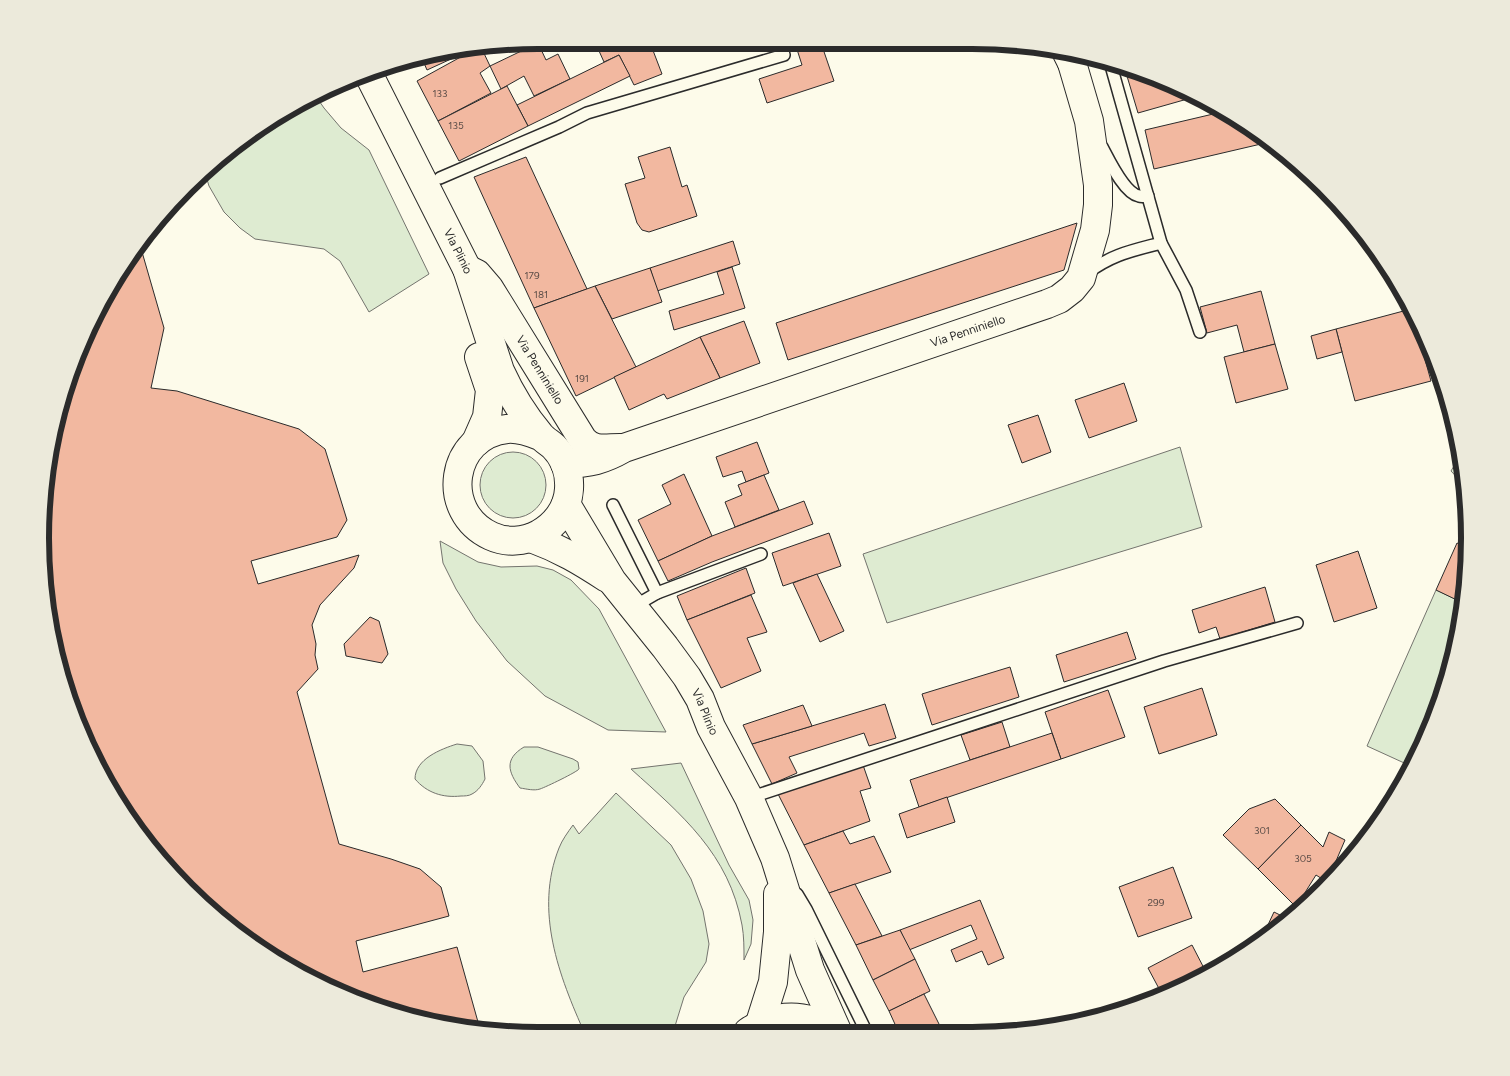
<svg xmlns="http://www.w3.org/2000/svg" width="1510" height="1076" font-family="Figtree,sans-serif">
<rect width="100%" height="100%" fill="#fdfbea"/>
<g fill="#deebd1" stroke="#74746e">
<path d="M 315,95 L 324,108 L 341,128 L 369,150 L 429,274 L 369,312 L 340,261 L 324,249 L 255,239 L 240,228 L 224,212 L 209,186 L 205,173 L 262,124 Z"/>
<path d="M 1180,447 L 1202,527 L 887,623 L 863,554 Z"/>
<circle cx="513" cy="485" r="33"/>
<path d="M 1461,454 L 1466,473 L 1466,487 L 1451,471 Z"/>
<path d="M 440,541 L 478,562 L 501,567 L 537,566 L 553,570 L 571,580 L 599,609 L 666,732 L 608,730 L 545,696 L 507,661 L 476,621 L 456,589 L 443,563 Z"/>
<path d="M 1436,590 L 1464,603 L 1453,667 L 1419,759 L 1413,767 L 1367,746 Z"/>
<path d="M 457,744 L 472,746 L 483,761 L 485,779 C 482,785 478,791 472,794 C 469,796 464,796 461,796 C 443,798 427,793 415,779 C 415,759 441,749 457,744 Z"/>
<path d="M 524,747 L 538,747 L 573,759 L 578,762 L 579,769 C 577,772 546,787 540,789 C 534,791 527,789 520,788 C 508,772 504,759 524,747 Z"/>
<path d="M 681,763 L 729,865 L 749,900 L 753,920 L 751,944 L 744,960 C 744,948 744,936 742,925 C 729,854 682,815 631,769 Z"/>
<path d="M 616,793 L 671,845 L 691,879 L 703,911 L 709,944 L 706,962 L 684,997 L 675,1026 L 675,1034 L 585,1034 C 559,976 534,911 559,848 C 562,840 568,832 573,825 L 579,834 Z"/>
</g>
<g fill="#f2b8a0" stroke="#2b2b2b">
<path d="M 601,40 L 619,40 L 621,45 L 633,40 L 649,40 L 662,74 L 634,85 L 619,55 L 604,62 L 595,42 Z"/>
<path d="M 794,40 L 820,40 L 834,81 L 767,103 L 759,79 L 802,65 Z"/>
<path d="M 538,43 L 546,60 L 558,54 L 570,79 L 534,96 L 524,76 L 501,89 L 490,66 Z"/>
<path d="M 481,47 L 490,66 L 480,73 L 491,93 L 438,121 L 417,81 L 477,48 Z"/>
<path d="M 475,48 L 427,70 L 421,56 Z"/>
<path d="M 619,55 L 630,76 L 528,126 L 517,105 Z"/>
<path d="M 1124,66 L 1162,78 L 1198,96 L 1138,113 Z"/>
<path d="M 507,86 L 528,126 L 459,161 L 438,121 Z"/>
<path d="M 1226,111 L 1259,134 L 1261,144 L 1154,169 L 1145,130 Z"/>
<path d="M 670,147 L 682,187 L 687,185 L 697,216 L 649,232 L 642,230 L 637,223 L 625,184 L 645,178 L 638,157 Z"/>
<path d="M 526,157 L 587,289 L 534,308 L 474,177 Z"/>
<path d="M 1077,223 L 1064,270 L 788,360 L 776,323 Z"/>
<path d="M 733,241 L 740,264 L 657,291 L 650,268 Z"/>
<path d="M 140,245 L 164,328 L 151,388 L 177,391 L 299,429 L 325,449 L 347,520 L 337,537 L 251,561 L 258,584 L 359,555 L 354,568 L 320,605 L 312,625 L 316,644 L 315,655 L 318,669 L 297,692 L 339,844 L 391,859 L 420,869 L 441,887 L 449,916 L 356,941 L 363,972 L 457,947 L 478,1022 L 478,1030 L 409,1019 L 317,985 L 235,933 L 163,866 L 107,787 L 78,729 L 44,603 L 44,473 L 57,409 L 91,318 Z"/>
<path d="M 732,267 L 745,308 L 674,330 L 669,311 L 724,294 L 717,272 Z"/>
<path d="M 650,268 L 662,302 L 612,319 L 595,286 Z"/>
<path d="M 595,286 L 636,367 L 576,396 L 534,308 Z"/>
<path d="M 1261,291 L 1275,344 L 1244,352 L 1237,325 L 1207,333 L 1200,307 Z"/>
<path d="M 1411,309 L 1431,381 L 1355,401 L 1336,329 Z"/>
<path d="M 744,321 L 760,363 L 720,378 L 700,337 Z"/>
<path d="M 1336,329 L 1342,352 L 1317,359 L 1311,336 Z"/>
<path d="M 700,337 L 720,378 L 667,399 L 664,394 L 629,410 L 614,377 Z"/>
<path d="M 1275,344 L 1288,389 L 1236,403 L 1224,357 Z"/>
<path d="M 1124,383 L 1137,421 L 1089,438 L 1075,400 Z"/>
<path d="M 1038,415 L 1051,452 L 1022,463 L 1008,425 Z"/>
<path d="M 757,442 L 769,473 L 746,482 L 742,471 L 723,477 L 716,457 Z"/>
<path d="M 684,474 L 712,536 L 658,561 L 638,520 L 671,504 L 662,485 Z"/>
<path d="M 764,475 L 779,510 L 735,527 L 725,502 L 742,495 L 738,485 Z"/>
<path d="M 804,501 L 813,524 L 712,562 L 668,581 L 658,561 L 712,536 Z"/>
<path d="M 829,533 L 841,566 L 783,586 L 772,553 Z"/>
<path d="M 1457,543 L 1468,548 L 1469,571 L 1465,593 L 1461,602 L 1436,590 Z"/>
<path d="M 1358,551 L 1377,608 L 1334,622 L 1316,565 Z"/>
<path d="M 746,568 L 755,593 L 687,620 L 677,596 Z"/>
<path d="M 817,574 L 844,631 L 820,642 L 793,583 Z"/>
<path d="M 1265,587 L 1275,622 L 1220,639 L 1216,627 L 1199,633 L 1192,610 Z"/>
<path d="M 751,595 L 767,632 L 747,638 L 761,671 L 721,688 L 687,620 Z"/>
<path d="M 370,617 L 379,621 L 388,654 L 382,663 L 346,656 L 344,644 Z"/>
<path d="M 1127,632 L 1136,659 L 1064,682 L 1056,655 Z"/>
<path d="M 1010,667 L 1019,697 L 932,725 L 922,694 Z"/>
<path d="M 1202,688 L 1217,735 L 1159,754 L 1144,707 Z"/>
<path d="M 1108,690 L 1125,737 L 1061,759 L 1045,712 Z"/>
<path d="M 885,704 L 896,738 L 869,746 L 864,733 L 789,757 L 797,773 L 772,784 L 752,744 Z"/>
<path d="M 803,705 L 812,726 L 752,744 L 743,725 Z"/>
<path d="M 1002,722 L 1010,747 L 970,760 L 961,735 Z"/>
<path d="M 1052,733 L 1061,759 L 919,807 L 910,780 Z"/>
<path d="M 863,765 L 871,788 L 860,791 L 870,821 L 804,845 L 778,794 Z"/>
<path d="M 947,797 L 955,822 L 907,838 L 899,814 Z"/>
<path d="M 1275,799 L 1301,825 L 1258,869 L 1223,835 L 1249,809 Z"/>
<path d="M 1301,825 L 1323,847 L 1329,832 L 1345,840 L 1327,882 L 1316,875 L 1296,907 L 1258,869 Z"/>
<path d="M 843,831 L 850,844 L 874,836 L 891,872 L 829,893 L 804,845 Z"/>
<path d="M 1173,867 L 1192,918 L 1138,937 L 1119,887 Z"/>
<path d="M 855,884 L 882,936 L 856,945 L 829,893 Z"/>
<path d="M 980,900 L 1004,958 L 988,965 L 982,951 L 956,962 L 951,950 L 977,939 L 971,925 L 909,950 L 900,930 Z"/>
<path d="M 1274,912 L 1290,920 L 1259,944 Z"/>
<path d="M 900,930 L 915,959 L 873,980 L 856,945 Z"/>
<path d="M 1192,945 L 1207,974 L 1164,998 L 1148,968 Z"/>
<path d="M 915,959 L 930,991 L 889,1011 L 873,980 Z"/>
<path d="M 924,994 L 943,1032 L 899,1033 L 889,1011 Z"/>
</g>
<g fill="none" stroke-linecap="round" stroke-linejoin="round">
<g stroke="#2b2b2b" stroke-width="14">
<g id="lane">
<path d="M 1110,62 L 1161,243 L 1186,290 L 1200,332"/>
<path d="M 1102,147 C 1109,160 1124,193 1139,196 C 1142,197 1145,196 1148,196"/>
<path d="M 440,178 L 559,127 L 587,113 L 784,55 L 780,40"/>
<path d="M 1087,273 C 1113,254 1131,251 1161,243"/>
<path d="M 613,505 L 657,593"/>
<path d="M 633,607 L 657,593 L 761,554"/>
<path d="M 749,798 L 1164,661 L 1297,623"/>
<path d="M 797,894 L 806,909 L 867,1033"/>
</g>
</g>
<g stroke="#2b2b2b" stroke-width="30">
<g id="secondary">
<path id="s1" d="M 467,269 L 477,274 L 489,288 L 583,440 C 594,452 605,448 620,448"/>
<path id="s2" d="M 565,464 C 590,463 603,460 624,448 L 1047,304 L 1059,299 L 1072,289 L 1081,278 L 1095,230 L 1098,205 L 1098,185 L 1089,121 L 1072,63 L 1065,49"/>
</g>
</g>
<g stroke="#2b2b2b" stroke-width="30">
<g id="primary">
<path id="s3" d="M 367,71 L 467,269 L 500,371 C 510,393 524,416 540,435 C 544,440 550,443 554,447 C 565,458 570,474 569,489 C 568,509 555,525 539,534 C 524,542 506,543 491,536 C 439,512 450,435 507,429 C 519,428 530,432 540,436"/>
<path d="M 476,442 L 487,417 L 490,390 L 479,357"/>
<path id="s4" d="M 566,504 L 612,581 L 665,647 L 687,677 L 700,699 L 711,727 L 749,798 L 775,858 L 810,970 L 838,1033"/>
<path d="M 531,538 C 561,549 581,561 607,578"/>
<path d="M 760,1023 L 773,982 L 778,932 L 778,894"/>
<path d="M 748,1032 C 775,1013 808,1012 834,1033"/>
</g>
</g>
<g stroke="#2b2b2b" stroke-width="30">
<path id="highway" d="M 1072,63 L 1073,51"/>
</g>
<use href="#lane" stroke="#fdfbea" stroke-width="11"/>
<use href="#secondary" stroke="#fdfbea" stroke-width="28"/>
<use href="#primary" stroke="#fdfbea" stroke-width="28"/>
<use href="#highway" stroke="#fdfbea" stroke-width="28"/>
</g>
<g text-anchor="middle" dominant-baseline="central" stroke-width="4" stroke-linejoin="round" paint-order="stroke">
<g font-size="10" fill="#5d4e48">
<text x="440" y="93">133</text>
<text x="456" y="125">135</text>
<text x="532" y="275">179</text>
<text x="541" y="294">181</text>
<text x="582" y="378">191</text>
<text x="1262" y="830">301</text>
<text x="1303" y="858">305</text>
<text x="1156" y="902">299</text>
</g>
<g font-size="12" fill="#2b2b2b" stroke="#fdfbea">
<text stroke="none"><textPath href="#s3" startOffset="202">Via Plinio</textPath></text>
<text stroke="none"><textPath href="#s2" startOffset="425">Via Penniniello</textPath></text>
<text stroke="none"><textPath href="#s1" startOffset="126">Via Penniniello</textPath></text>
<text stroke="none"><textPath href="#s4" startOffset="251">Via Plinio</textPath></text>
</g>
</g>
<path d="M0 0H1510V1076H0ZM538 49H972A489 489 0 0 1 1461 538V538A489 489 0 0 1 972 1027H538A489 489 0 0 1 49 538V538A489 489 0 0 1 538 49Z" fill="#eceadb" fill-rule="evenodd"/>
<path fill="none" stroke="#2b2b2b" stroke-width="6" d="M538 49H972A489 489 0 0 1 1461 538V538A489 489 0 0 1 972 1027H538A489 489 0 0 1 49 538V538A489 489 0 0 1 538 49Z"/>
</svg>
